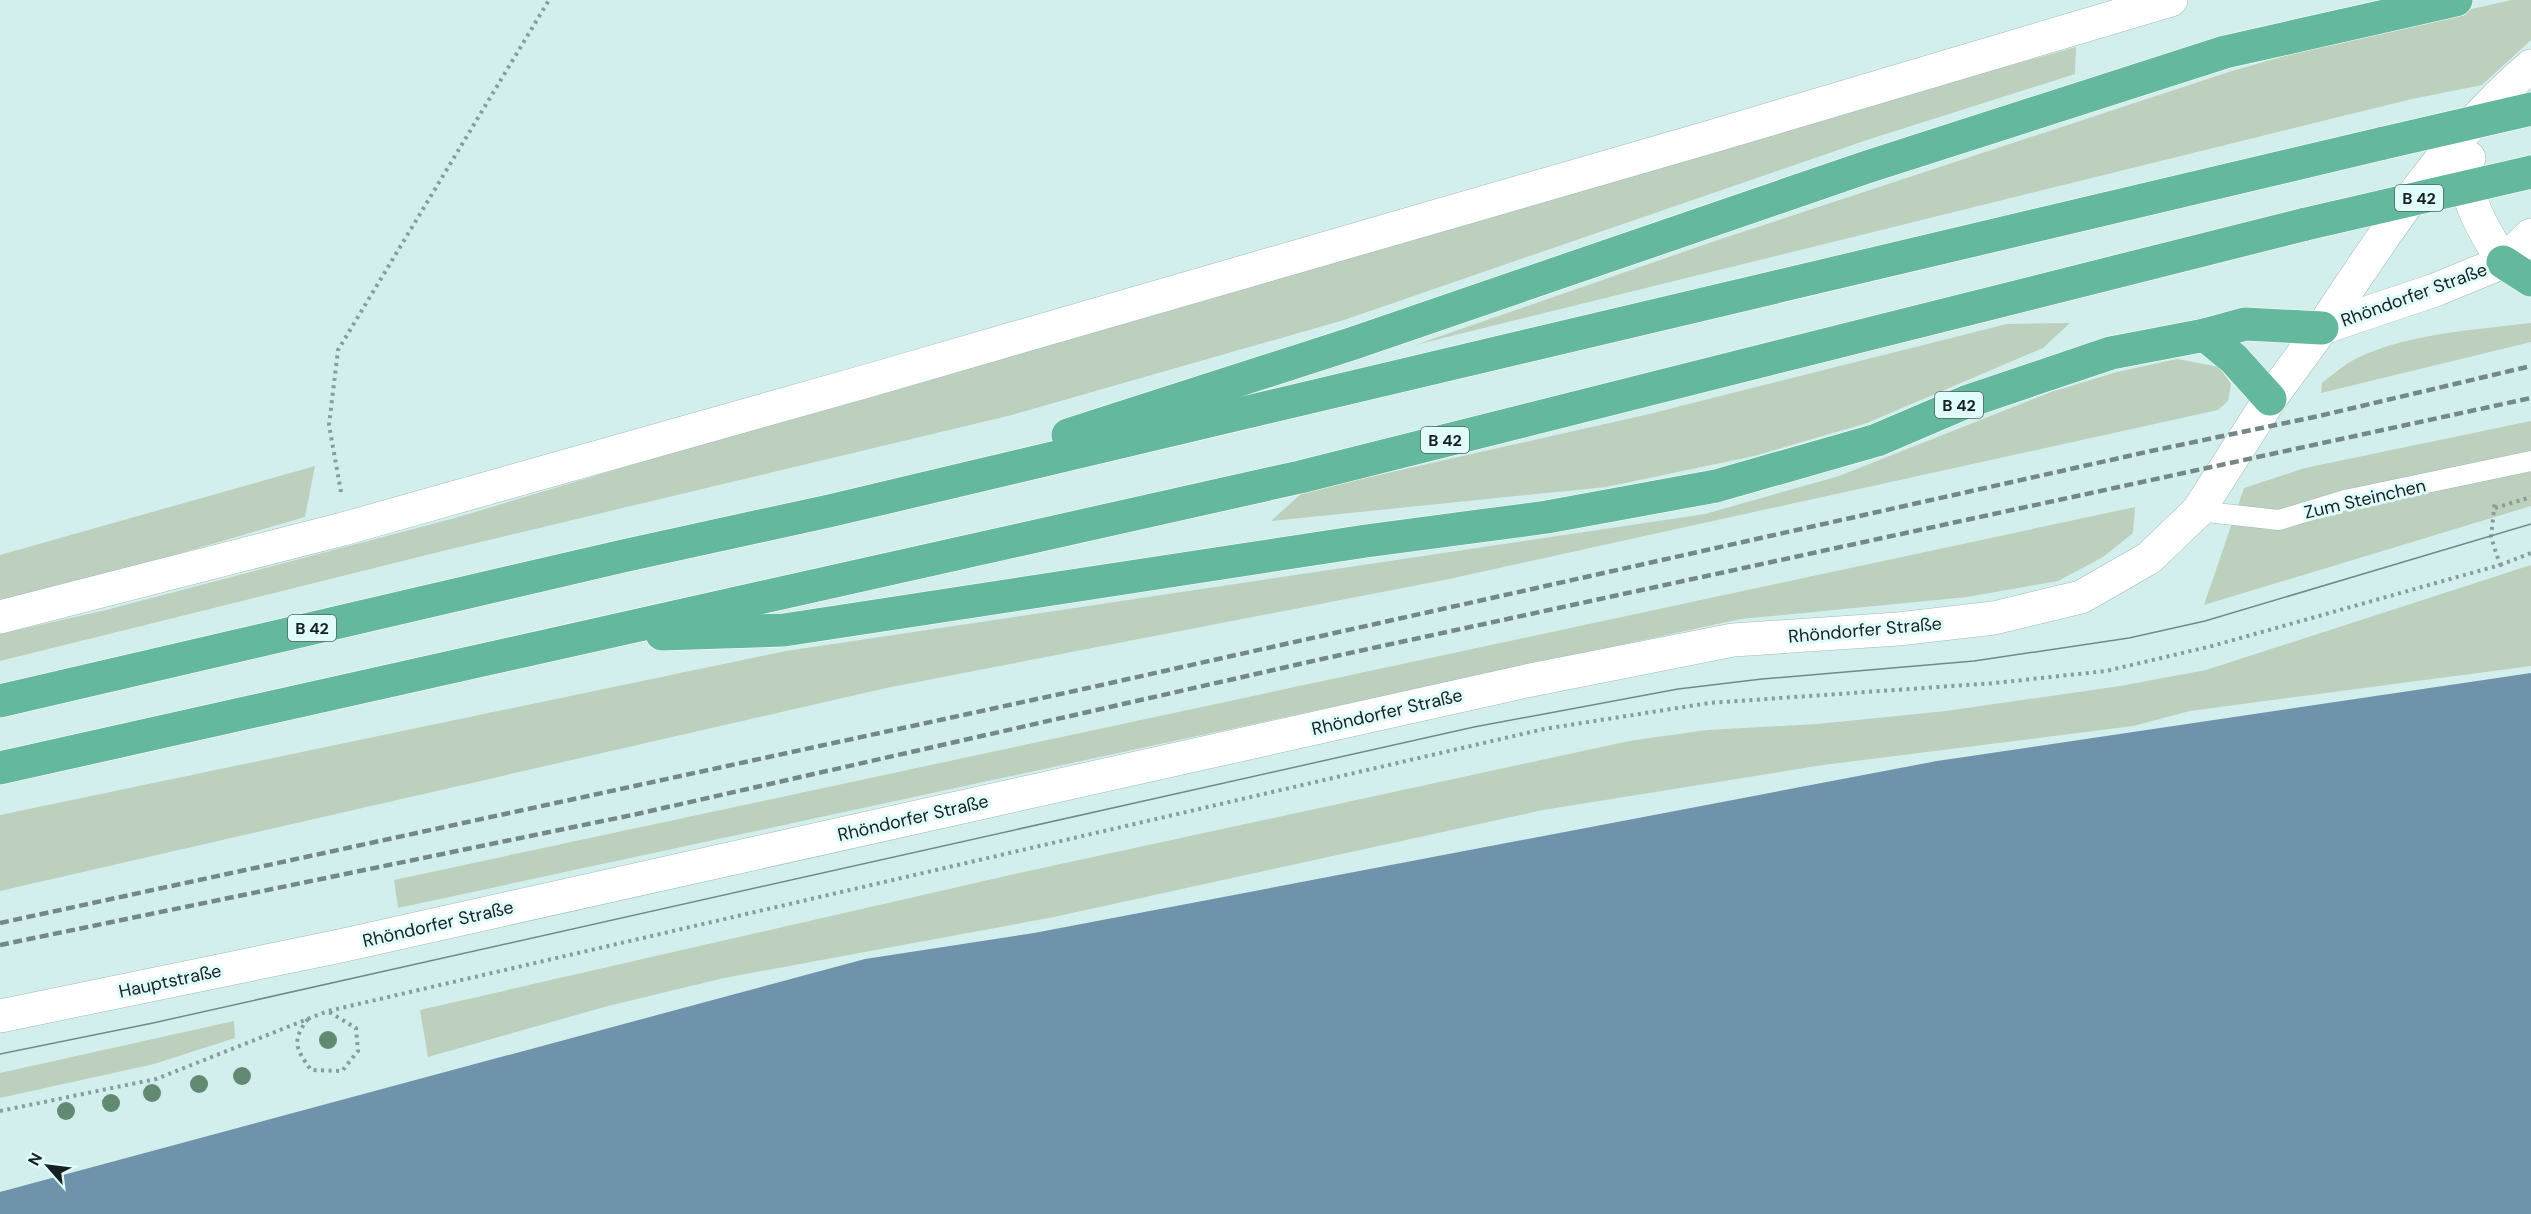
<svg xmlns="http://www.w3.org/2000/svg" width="2531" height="1214" font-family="'DM Sans',sans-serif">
<rect width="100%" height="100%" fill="#d3efed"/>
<g fill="#bcd0bd">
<path d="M 2512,0 L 2531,0 L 2531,40 L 2482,85 L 2412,99 L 1415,345 L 1715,241 L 2232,71 L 2364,33 Z"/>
<path d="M 2076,47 L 2075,74 L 1867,140 L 1344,320 L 1012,415 L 451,549 L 0,661 L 0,634 L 106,610 L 455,518 L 1212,291 Z"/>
<path d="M 2070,323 L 2043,348 L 1867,423 L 1754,456 L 1606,487 L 1271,521 L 1303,492 L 1645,415 L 2007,324 Z"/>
<path d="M 2531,323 L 2531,342 L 2321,393 L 2322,383 C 2331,376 2339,369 2348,363 C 2398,334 2474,330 2531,323 Z"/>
<path d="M 2177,359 L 2219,367 L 2231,384 L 2228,401 L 2218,410 L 1449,579 L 886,688 L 0,891 L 0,815 L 786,651 L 1705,514 L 1839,476 L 2051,392 L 2117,372 Z"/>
<path d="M 2531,421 L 2531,506 L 2204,605 L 2244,488 L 2305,468 Z"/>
<path d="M 315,466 L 305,517 L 64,587 L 0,602 L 0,555 Z"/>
<path d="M 2135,507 L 2133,533 L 2103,557 L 2058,581 L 1967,597 L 1741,619 L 398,908 L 394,880 Z"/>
<path d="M 2531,565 L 2531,666 L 2190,711 L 2133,726 L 1823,765 L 1543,810 L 1054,917 L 724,978 L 608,1006 L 428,1057 L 420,1010 L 1019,873 L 1629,741 L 1707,730 L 1817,724 L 1946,711 L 2120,686 L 2206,670 Z"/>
<path d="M 234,1021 L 235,1038 L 154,1064 L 0,1098 L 0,1073 Z"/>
</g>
<path fill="#6e93ab" d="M 2531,673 L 2531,1214 L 0,1214 L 0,1192 L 865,959 L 1034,933 L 1937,761 Z"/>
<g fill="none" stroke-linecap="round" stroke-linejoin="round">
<g stroke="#9fbab8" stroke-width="21">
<path id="service" d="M 2198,511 L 2279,520 L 2345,500 L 2531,461"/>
</g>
<g stroke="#9fbab8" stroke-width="34">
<path id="minor" d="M 0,617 L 343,529 L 867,381 L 1710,137 L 2171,0"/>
</g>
<g stroke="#9fbab8" stroke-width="34">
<path id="tertiary" d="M 0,1016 L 340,946 L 1526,681 L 1733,640 L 1898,629 L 1994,618 L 2081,597 L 2149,558 L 2198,511 L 2270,399 L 2322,328"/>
</g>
<g stroke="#9fbab8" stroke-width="34">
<g id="secondary">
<path d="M 2469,158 C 2457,190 2487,235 2503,262"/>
<path d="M 2322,328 C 2383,236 2446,138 2531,66"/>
<path d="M 2322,328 L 2435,290 L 2503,262 L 2531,235"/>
</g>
</g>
<g stroke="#fff" stroke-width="34">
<g id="trunk">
<path d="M 2503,262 L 2531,280"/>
<path d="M 2205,335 L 2234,359 L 2270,399"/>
<path d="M 1068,435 L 1351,344 L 1867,167 L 2225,52 L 2456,0"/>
<path d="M 662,634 L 784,630 L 1366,541 L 1547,517 L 1716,486 L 1877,440 L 1966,402 L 2111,353 L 2205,335 L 2245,324 L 2322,328"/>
<path d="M 0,701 L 623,556 L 829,511 L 2384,143"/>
<path d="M 0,768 L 1300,477 L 2306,224"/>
</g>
</g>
<g stroke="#879c9b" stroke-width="4" stroke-dasharray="3 4.5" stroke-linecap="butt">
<path d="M 341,492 L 329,425 L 338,350 L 549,0"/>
<path d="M 2495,508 L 2531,497"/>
<path d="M 2500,565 L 2531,553"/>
<path d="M 308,1019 C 291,1041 296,1049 311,1070 L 342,1071 L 358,1051 L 356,1028 L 329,1012"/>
<path d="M 0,1111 L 156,1079 L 328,1011 L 1544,729 L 1709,703 L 1995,683 L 2106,671 L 2212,646 L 2500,565 L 2491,537 L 2495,500"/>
</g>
<use href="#service" stroke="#fff" stroke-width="20"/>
<use href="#minor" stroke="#fff" stroke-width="33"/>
<use href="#tertiary" stroke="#fff" stroke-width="33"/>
<use href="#secondary" stroke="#fff" stroke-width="33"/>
<use href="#trunk" stroke="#64b89e" stroke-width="33"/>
<path stroke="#758887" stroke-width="1.5" d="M 0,1054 L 153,1023 L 1474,727 L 1678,689 L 1762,679 L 1974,661 L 2129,638 L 2205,621 L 2531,524"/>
<g stroke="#758887" stroke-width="4.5" stroke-dasharray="9 4.5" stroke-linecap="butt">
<path d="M 0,923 L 1088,688 L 2151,451 L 2319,416 L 2531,366"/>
<path d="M 0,945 L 637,814 L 1322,659 L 2531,398"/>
</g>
<g stroke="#fff" stroke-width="34" stroke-linecap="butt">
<g id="trunk-bridge">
<path d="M 2384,143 L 2531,109"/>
<path d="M 2306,224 L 2531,172"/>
</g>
</g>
<use href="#trunk-bridge" stroke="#64b89e" stroke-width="33"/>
</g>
<g fill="#628a73">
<circle cx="328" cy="1040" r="9"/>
<circle cx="242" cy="1076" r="9"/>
<circle cx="199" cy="1084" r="9"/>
<circle cx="152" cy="1093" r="9"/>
<circle cx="111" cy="1103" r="9"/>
<circle cx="66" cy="1111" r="9"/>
</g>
<g text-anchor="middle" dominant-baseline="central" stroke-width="6" stroke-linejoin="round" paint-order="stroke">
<g fill="#e0fcfb" stroke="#536262" stroke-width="1.5">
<rect x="2395" y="185" width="48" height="26" rx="4.5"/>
<rect x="1935" y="392" width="48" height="26" rx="4.5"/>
<rect x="1421" y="427" width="48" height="26" rx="4.5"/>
<rect x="288" y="615" width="48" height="26" rx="4.5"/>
</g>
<g font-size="16" font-weight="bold" fill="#162020">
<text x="2419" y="198">B 42</text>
<text x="1959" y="405">B 42</text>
<text x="1445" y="440">B 42</text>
<text x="312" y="628">B 42</text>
</g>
<g font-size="18" fill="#162020" stroke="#e0fcfb">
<text transform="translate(2414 295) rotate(-20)">Rhöndorfer Straße</text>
<text transform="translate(2365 499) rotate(-13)">Zum Steinchen</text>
<text transform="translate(1865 630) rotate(-5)">Rhöndorfer Straße</text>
<text transform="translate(1387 712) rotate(-13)">Rhöndorfer Straße</text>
<text transform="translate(913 818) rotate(-13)">Rhöndorfer Straße</text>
<text transform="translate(438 924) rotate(-13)">Rhöndorfer Straße</text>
<text transform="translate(170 981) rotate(-12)">Hauptstraße</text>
</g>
</g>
<g transform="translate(48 1166) rotate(298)" stroke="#e0fcfb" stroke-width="4.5" paint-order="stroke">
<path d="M0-4.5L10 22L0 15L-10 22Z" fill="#162020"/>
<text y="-9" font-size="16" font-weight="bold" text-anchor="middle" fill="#162020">N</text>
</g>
</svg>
